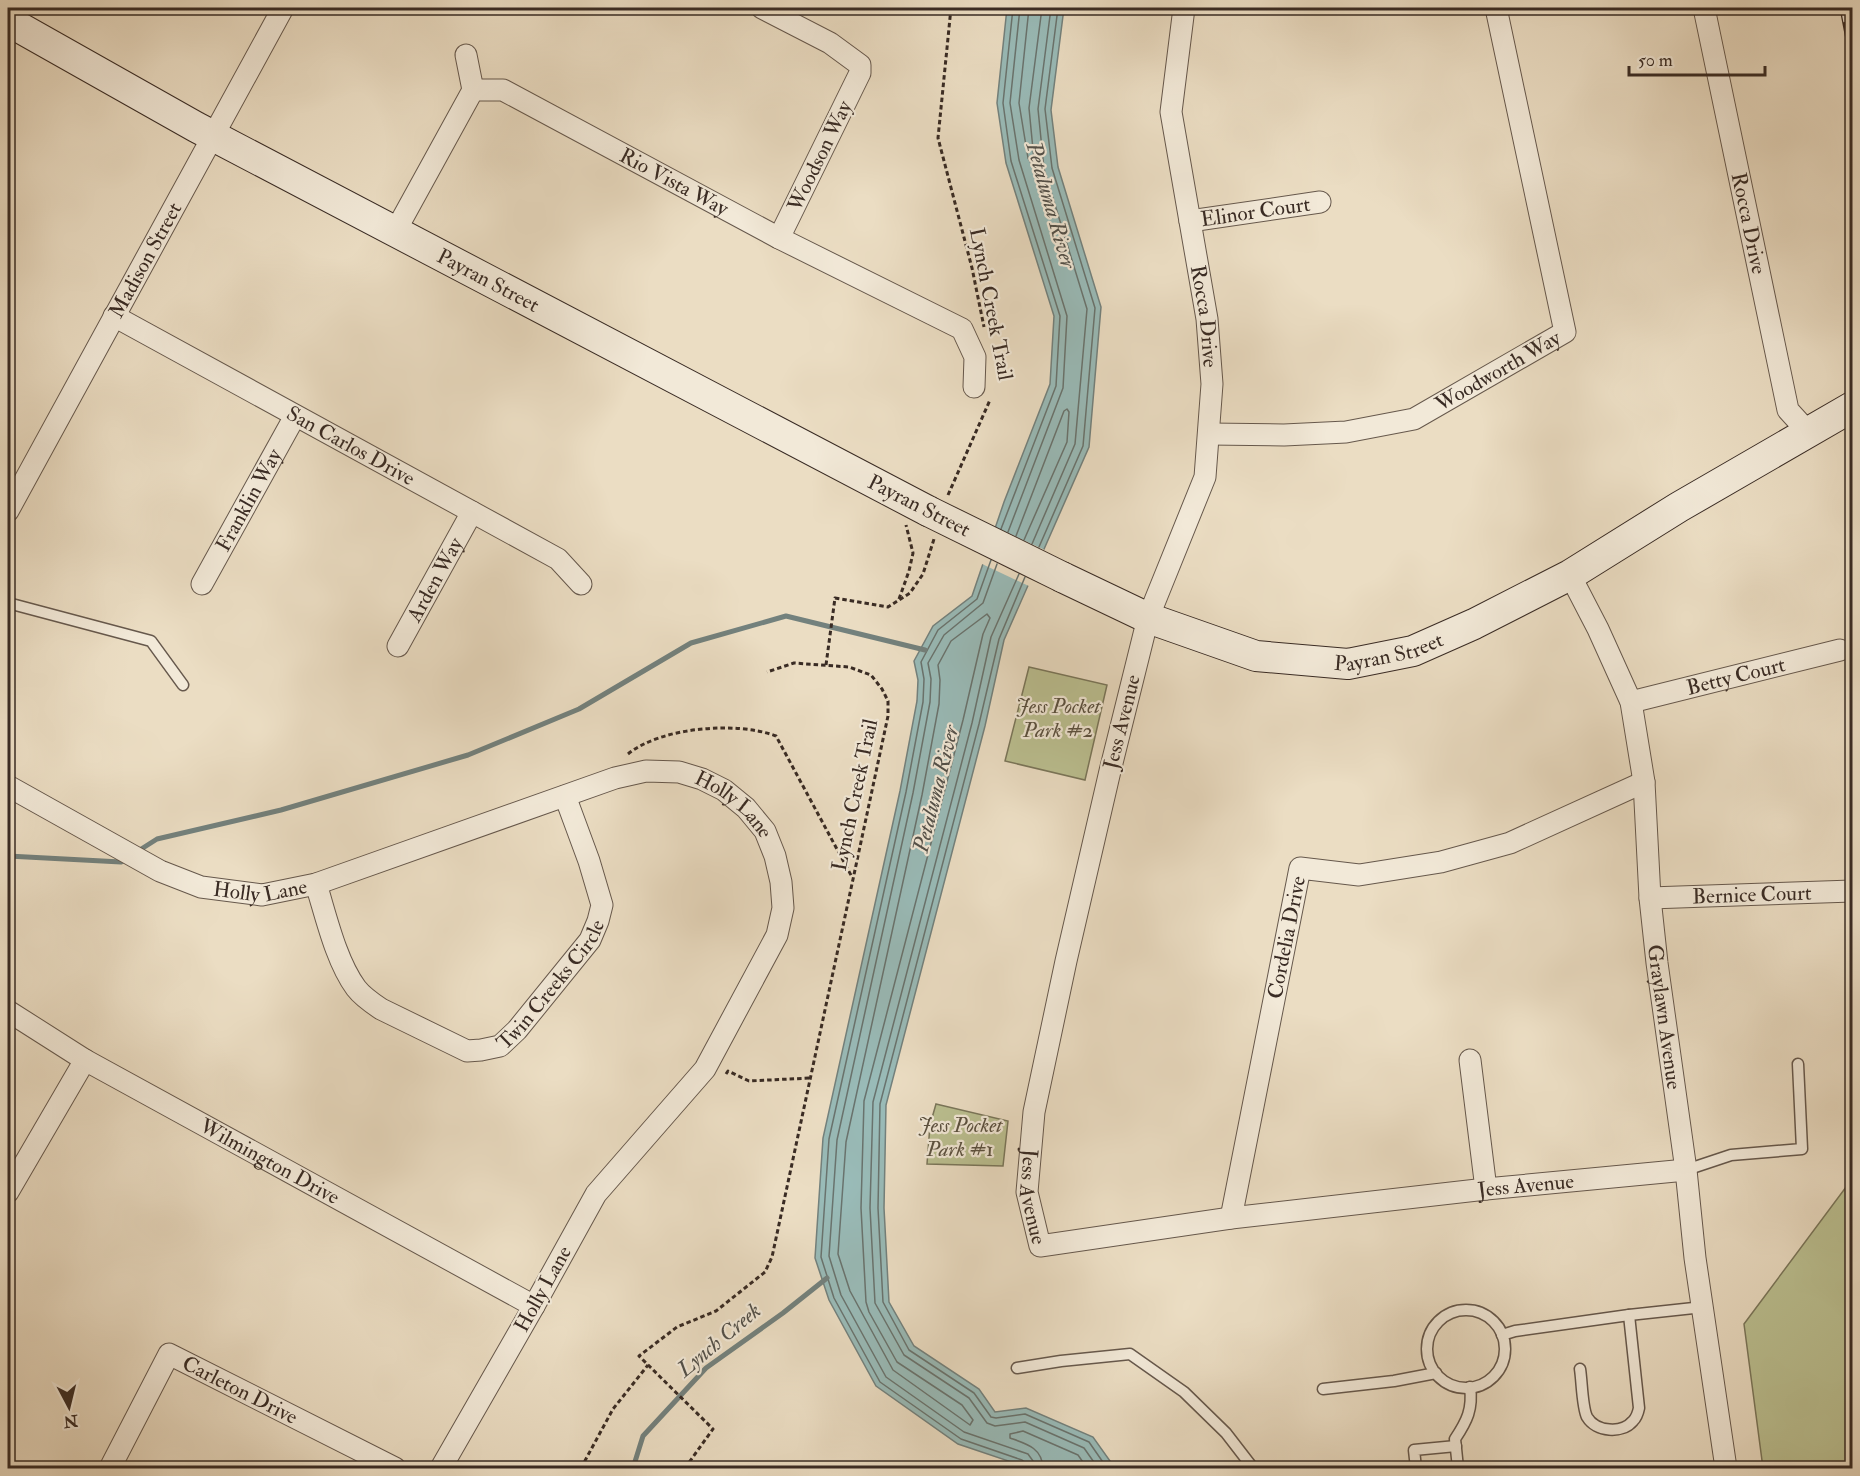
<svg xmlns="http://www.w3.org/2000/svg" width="1860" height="1476" font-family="'IM FELL Double Pica',serif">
<rect width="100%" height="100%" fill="#ebddc3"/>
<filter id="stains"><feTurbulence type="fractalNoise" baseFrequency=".00333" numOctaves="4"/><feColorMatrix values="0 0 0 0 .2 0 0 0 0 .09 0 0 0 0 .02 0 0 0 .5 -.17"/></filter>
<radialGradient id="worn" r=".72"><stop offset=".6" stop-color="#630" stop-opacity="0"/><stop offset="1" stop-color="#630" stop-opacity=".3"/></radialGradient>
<g fill="#bbc091" stroke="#7a765a" stroke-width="1.5">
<path d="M 1029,667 L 1107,685 L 1085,780 L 1005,761 Z"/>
<path d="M 936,1104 L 1008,1121 L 1003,1166 L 927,1164 L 930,1125 Z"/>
<path d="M 1852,1179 L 1852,1468 L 1763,1468 L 1744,1324 Z"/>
</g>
<path fill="#99bbb8" stroke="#73817d" stroke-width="1.5" d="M 1007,8 L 1064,8 L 1051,110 L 1058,167 L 1101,307 L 1089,447 L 1004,640 L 985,726 L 886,1105 L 884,1208 L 889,1302 L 914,1346 L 979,1389 L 995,1412 L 1026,1408 L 1093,1437 L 1115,1468 L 1029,1468 L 958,1444 L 876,1386 L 829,1300 L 815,1258 L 823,1138 L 900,791 L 917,701 L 918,680 L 914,661 L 933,626 L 972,596 L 1004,502 L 1050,384 L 1054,316 L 1006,163 L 997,103 Z"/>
<path fill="#ebddc3" d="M 993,526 L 1047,551 L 1031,587 L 980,563 Z"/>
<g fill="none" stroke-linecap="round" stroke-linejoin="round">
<g stroke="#69736e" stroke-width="1.5">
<path d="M 1029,8 L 1019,103 L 1028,158 L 1031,163 L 1034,160 L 1029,108 L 1042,8"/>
<path d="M 1001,529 L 1056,386 L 1060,316 L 1011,161 L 1003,103 L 1013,8"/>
<path d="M 1008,532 L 1063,388 L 1067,316 L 1019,160 L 1010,103 L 1020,8"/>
<path d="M 1016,536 L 1064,411 L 1067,409 L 1069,412 L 1067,442 L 1024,540"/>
<path d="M 1032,544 L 1075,444 L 1087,309 L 1044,169 L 1038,109 L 1051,8"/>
<path d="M 1039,547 L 1083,446 L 1095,308 L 1052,168 L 1045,109 L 1058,8"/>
<path d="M 991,560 L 977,599 L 938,630 L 921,662 L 924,679 L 923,702 L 906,792 L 829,1139 L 821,1257 L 834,1298 L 880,1382 L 961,1439 L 1022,1460 L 1026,1463 L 1027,1468"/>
<path d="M 997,564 L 983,603 L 944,635 L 928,663 L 931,679 L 930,702 L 913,793 L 837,1140 L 829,1256 L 841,1295 L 886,1377 L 964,1432 L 1028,1454 L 1033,1461 L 1034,1468"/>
<path d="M 1019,574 L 991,637 L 972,723 L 873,1102 L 870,1208 L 875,1303 L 904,1355 L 969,1398 L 987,1423 L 995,1426 L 1025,1422 L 1084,1448 L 1098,1468"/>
<path d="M 1025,577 L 999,639 L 979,724 L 880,1104 L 878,1208 L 883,1302 L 909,1350 L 974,1393 L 991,1417 L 996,1418 L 1025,1414 L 1089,1442 L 1107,1468"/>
<path d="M 987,614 L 990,618 L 983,634 L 963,720 L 864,1101 L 861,1208 L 866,1302 L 869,1312 L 897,1362 L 962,1405 L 973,1420 L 970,1425 L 893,1370 L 850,1291 L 838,1254 L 846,1142 L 922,795 L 939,704 L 940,680 L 938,665 L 951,641 Z"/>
<path d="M 1043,1468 C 1042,1448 1027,1444 1010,1438 L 1010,1434 L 1023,1431 L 1078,1455 L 1087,1468"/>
</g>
<g stroke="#73817d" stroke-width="5">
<path d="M 135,853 L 157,839 L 281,810 L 468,755 L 579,709 L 691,643 L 786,616 L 925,650"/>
<path d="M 8,856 L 121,862 L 128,858"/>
<path d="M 633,1468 L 643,1436 L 706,1368 L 783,1313 L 827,1278"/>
</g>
<g stroke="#66584c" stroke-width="13">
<g id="service">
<path d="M 8,603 L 151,641 L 183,685"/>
<path d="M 1686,1170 L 1731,1155 L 1802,1149 L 1798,1064"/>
<circle cx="1466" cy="1349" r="39"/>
<path d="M 1502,1335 L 1515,1331 L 1629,1315 L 1703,1307"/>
<path d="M 1017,1368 L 1061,1361 L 1130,1354 L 1184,1392 L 1226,1433 L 1253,1468"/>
<path d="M 1580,1369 C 1582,1381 1582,1407 1587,1417 C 1596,1432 1622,1434 1633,1421 C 1637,1417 1638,1413 1639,1408 L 1629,1315"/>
<path d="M 1323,1389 L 1394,1381 L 1436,1373"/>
<path d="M 1416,1468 L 1414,1450 L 1456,1446"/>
<path d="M 1458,1468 L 1455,1439 C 1467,1421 1473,1409 1470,1387"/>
</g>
</g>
<g stroke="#66584c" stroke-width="23">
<g id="minor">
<path d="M 762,8 L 830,43 L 860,65 L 860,73 L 779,238"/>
<path id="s1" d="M 1184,8 L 1171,112 L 1207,319 L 1212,384 L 1205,477 L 1148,618 L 1110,771 L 1066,961 L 1034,1112 L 1027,1192 L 1040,1246 L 1231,1218 L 1486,1189 L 1686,1170"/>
<path id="s2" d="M 1704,8 L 1788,410 L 1808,432"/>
<path d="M 466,55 L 473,90"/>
<path id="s3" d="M 1190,221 L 1320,202"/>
<path id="s4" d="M 396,230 L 473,90 L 503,90 L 779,238 L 962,329 L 975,357 L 974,387"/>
<path id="s5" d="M 114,316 L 558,559 L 581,584"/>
<path id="s6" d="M 1209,434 L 1284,435 L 1346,432 L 1414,419 L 1565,332 L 1496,8"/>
<path id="s7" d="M 8,511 L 283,8"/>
<path id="s8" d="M 1570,575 L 1598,629 L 1631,702 L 1644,782 L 1650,898 L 1657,963 L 1686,1170 L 1695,1258 L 1726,1468"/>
<path id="s9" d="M 202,584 L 295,416"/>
<path id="s10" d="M 398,646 L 472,512"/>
<path id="s11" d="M 1631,702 L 1840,650"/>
<path id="s12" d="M 8,786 L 160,871 L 201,887 L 262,895 L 316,884 L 615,778 L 646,771 L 679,772 L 702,779 L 724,790 L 746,808 L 765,831 L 775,856 L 781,882 L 783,908 L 777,935 L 705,1069 L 596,1194 L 534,1306 L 441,1468"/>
<path id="s13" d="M 316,884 C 326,916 336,961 356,988 C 362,996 372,1003 381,1009 L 467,1051 L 481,1050 L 500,1046 L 517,1030 L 590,940 L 598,921 L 602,905 L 589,861 L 565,796"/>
<path id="s14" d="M 1650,898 L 1852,891"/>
<path id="s15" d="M 8,1011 L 85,1060 L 534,1306"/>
<path d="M 1470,1060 L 1486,1189"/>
<path d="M 8,1192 L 85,1060"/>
<path id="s16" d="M 1231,1218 L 1300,868 L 1359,875 L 1441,862 L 1510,843 L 1644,782"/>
<path id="s17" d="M 110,1468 L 169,1354 L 395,1468"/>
</g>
</g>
<g stroke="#392b24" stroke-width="32">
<g id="secondary">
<path id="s18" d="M 8,21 L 196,127 L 928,511"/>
<path id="s19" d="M 1062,577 L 1148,618 L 1256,656 L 1348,664 L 1413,651 L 1474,624 L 1570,575 L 1679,507 L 1852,407"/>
</g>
</g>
<g stroke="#392b24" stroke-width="3" stroke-dasharray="4.5 3" stroke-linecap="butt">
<path d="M 951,8 L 938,138 L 972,268 L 984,327"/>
<path d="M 948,495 L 990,400"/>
<path d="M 899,599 L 909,571 L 913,553 L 906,525"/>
<path d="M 826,665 L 835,598 L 888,607 L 910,593 L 923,574 L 934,539"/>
<path d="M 628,754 C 661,727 737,721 776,736 L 852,877"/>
<path d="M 726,1074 L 728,1071 L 749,1081 L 810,1078"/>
<path d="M 581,1468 L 613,1409 L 648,1365"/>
<path d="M 685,1468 L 713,1429 L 639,1356 L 677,1327 L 716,1311 L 765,1272 L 772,1257 L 888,716 L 888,701 L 882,689 L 871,675 L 849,667 L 794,663 L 767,672"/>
</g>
<use href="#service" stroke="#f2e9d8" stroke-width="10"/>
<use href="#minor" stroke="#f2e9d8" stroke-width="21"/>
<use href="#secondary" stroke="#f2e9d8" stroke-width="30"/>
<g stroke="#392b24" stroke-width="7">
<path id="rail" d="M 1843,8 L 1852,55"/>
</g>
<use href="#rail" stroke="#f2e9d8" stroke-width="4.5" stroke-dasharray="14" stroke-linecap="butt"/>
<g stroke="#392b24" stroke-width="32" stroke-linecap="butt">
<path id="secondary-bridge" d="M 928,511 L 1062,577"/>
</g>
<use href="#secondary-bridge" stroke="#f2e9d8" stroke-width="30"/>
</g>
<g text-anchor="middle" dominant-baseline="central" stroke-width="4.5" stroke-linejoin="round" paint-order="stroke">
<g font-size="21" fill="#392b24" stroke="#f2e9d8">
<text transform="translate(820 156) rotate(-64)">Woodson Way</text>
<text stroke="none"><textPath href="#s4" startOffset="384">Rio Vista Way</textPath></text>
<text stroke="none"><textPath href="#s3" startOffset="66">Elinor Court</textPath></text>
<text stroke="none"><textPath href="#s2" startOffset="220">Rocca Drive</textPath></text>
<text stroke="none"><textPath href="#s7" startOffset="286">Madison Street</textPath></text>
<text stroke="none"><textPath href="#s18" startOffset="546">Payran Street</textPath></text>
<text transform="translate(991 304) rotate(79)">Lynch Creek Trail</text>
<text stroke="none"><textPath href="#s1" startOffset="312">Rocca Drive</textPath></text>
<text stroke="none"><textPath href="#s6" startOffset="303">Woodworth Way</textPath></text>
<text stroke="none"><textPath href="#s5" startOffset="270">San Carlos Drive</textPath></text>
<text stroke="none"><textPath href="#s9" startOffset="96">Franklin Way</textPath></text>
<text transform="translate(919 506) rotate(27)">Payran Street</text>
<text stroke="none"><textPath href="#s10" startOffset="76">Arden Way</textPath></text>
<text stroke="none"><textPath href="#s19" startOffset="344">Payran Street</textPath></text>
<text stroke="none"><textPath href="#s11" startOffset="108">Betty Court</textPath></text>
<text transform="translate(1122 722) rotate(-76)">Jess Avenue</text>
<text transform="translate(855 795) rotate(-78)">Lynch Creek Trail</text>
<text stroke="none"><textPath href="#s12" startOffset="782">Holly Lane</textPath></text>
<text stroke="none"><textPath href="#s12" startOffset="278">Holly Lane</textPath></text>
<text stroke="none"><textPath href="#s14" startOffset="102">Bernice Court</textPath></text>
<text stroke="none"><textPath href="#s16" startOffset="286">Cordelia Drive</textPath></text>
<text stroke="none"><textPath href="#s13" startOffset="354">Twin Creeks Circle</textPath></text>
<text stroke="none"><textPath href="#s8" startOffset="458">Graylawn Avenue</textPath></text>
<text stroke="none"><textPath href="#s15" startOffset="302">Wilmington Drive</textPath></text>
<text stroke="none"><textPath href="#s1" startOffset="1758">Jess Avenue</textPath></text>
<text stroke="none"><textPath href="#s1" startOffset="1218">Jess Avenue</textPath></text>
<text transform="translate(543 1289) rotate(-61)">Holly Lane</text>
<text stroke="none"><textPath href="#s17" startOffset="208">Carleton Drive</textPath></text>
</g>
<g font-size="21" font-style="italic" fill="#5a503f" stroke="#f2e9d8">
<text x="1058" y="706">Jess Pocket<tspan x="1058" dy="24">Park #2</tspan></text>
<text x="960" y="1125">Jess Pocket<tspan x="960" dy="24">Park #1</tspan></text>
</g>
<g font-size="22" font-style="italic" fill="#514f49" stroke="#f2e9d8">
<text transform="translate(1051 205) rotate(74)">Petaluma River</text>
<text transform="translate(936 789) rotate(-76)">Petaluma River</text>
<text transform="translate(719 1340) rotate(-40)">Lynch Creek</text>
</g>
</g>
<rect width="1860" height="1476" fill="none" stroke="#ebddc3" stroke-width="30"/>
<rect x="9" y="9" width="1842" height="1458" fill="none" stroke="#392b24" stroke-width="3"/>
<rect x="15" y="15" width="1830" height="1446" fill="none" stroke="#392b24" stroke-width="1.5"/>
<g transform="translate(69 1407) rotate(173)" stroke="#f2e9d8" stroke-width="4.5" paint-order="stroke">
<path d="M0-4.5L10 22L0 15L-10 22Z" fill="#392b24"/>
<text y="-9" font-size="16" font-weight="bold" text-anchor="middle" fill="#392b24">N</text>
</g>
<path d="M1629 66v9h136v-9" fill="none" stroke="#392b24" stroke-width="3"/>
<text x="1638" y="66" font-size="18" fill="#392b24" stroke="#f2e9d8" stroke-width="4.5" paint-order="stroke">50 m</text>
<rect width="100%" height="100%" filter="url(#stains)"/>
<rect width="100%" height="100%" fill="url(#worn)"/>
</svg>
